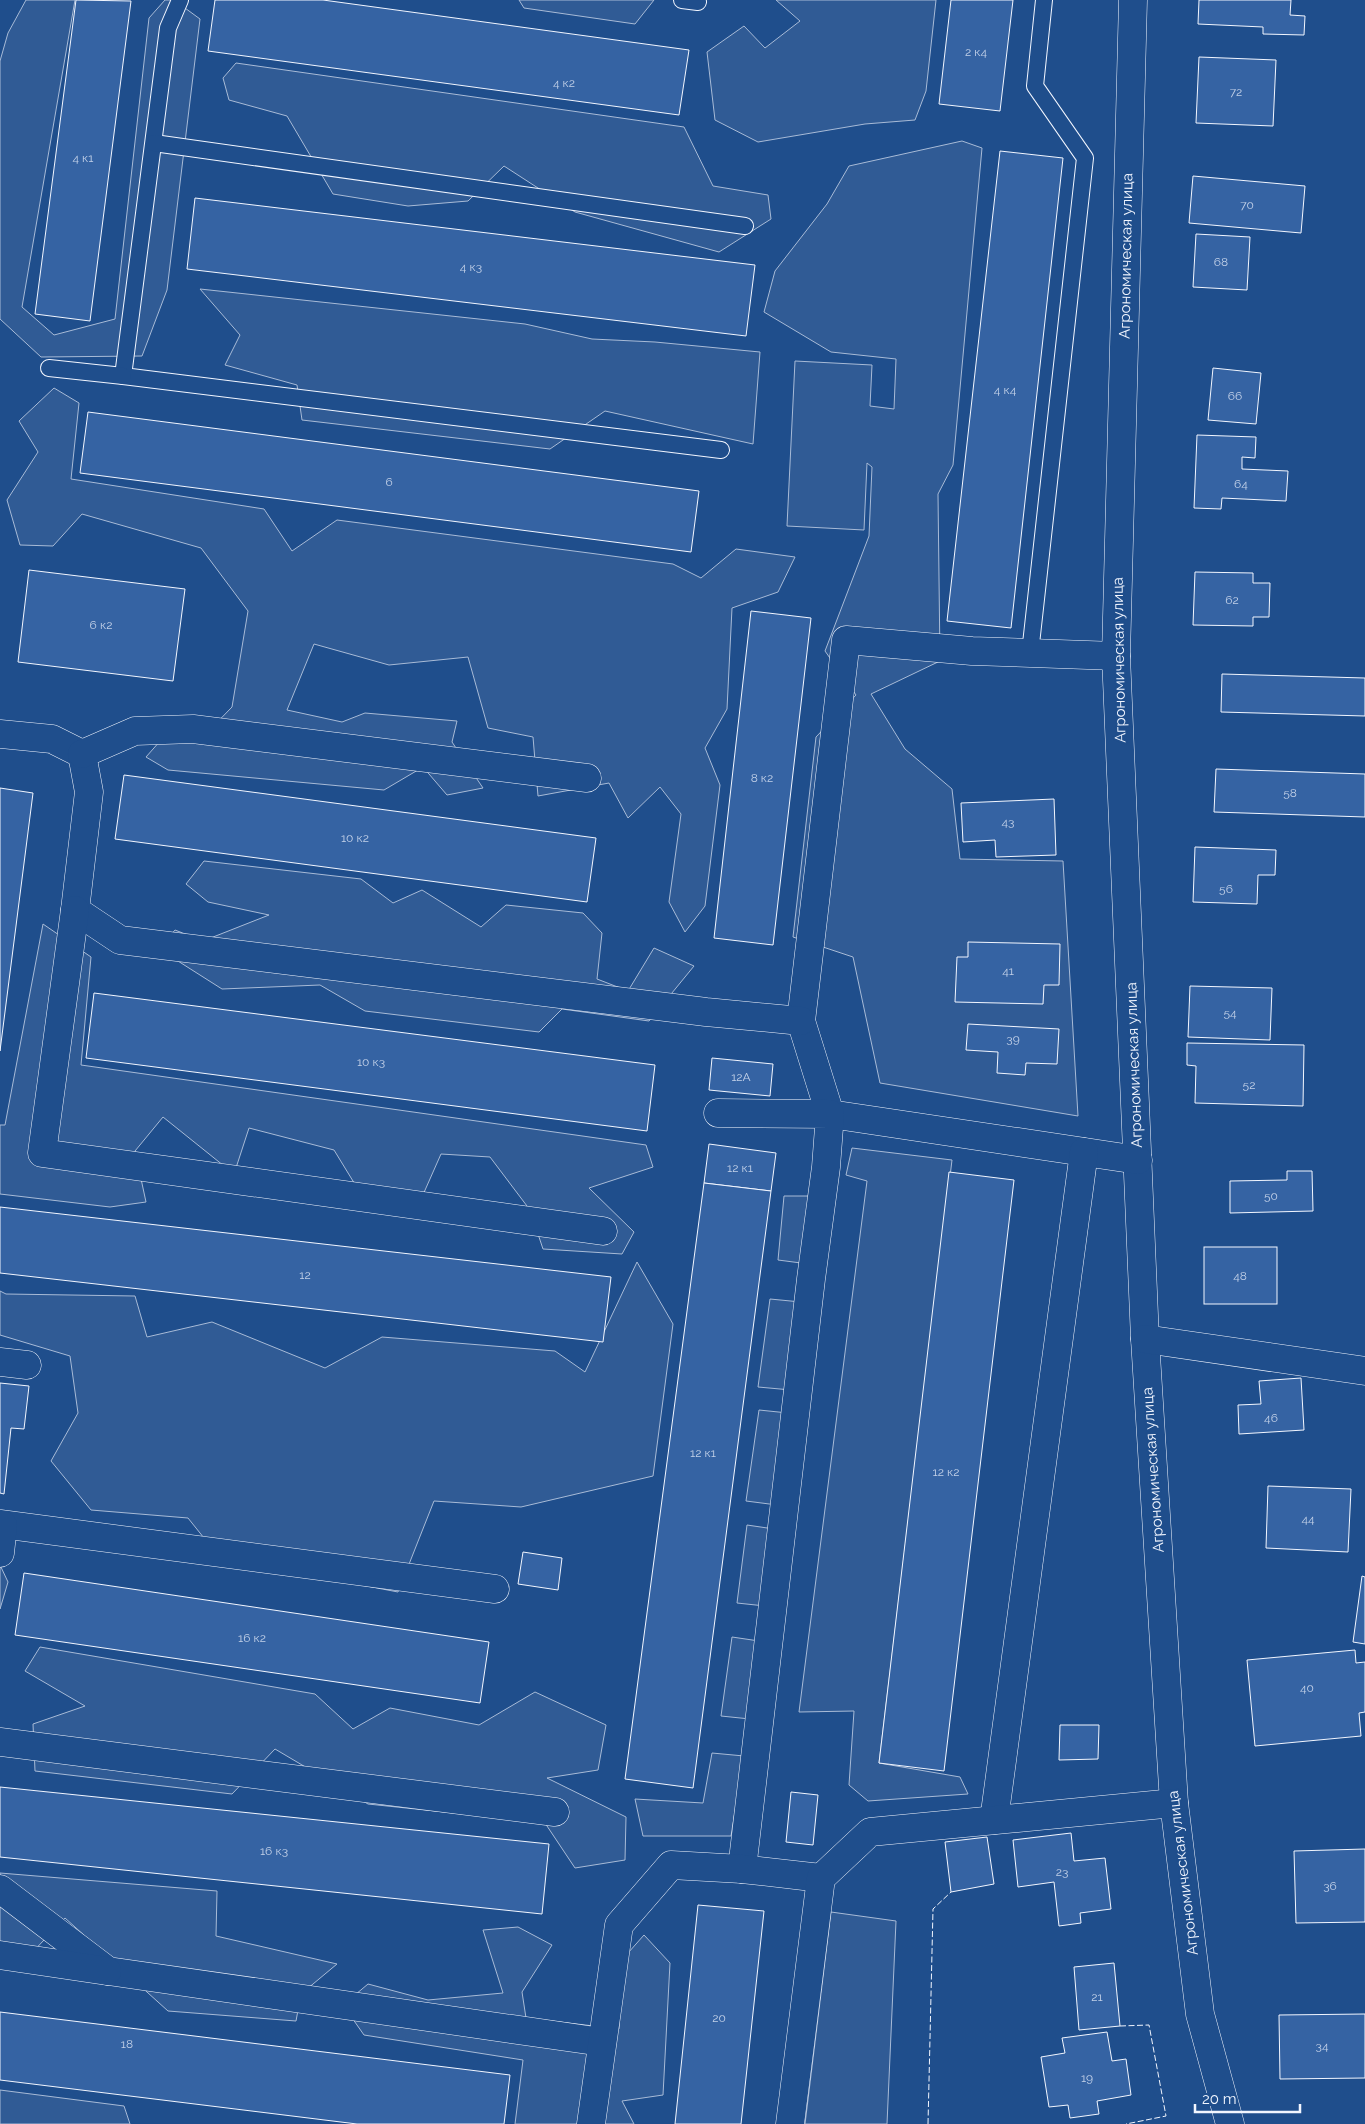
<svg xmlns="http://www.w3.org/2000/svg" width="1365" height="2124" font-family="Raleway,sans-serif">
<rect width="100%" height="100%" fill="#1f4e8c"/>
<g fill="#305b95" stroke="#a8bbd7">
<path d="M 26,0 L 75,0 L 22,307 L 54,335 L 115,319 L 149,18 L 165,0 L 174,0 L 200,19 L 167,290 L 142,356 L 41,357 L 0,319 L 0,61 L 8,33 Z"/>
<path d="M 519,0 L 654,0 L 635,24 L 524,8 Z"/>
<path d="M 776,0 L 936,0 L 926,91 L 915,120 L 865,124 L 758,142 L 715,120 L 707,52 L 744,26 L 765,48 L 800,21 Z"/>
<path d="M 236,63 L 684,127 L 713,186 L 768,195 L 771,219 L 719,252 L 575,212 L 504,166 L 468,201 L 408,206 L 333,194 L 287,116 L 229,100 L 223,78 Z"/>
<path d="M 962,141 L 982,148 L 953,465 L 938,494 L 940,661 L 871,694 L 905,749 L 952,789 L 960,859 L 1063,861 L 1078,1116 L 880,1083 L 853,957 L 793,937 L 816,737 L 856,695 L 825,651 L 869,536 L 872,467 L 867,463 L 864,530 L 787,526 L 795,361 L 872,365 L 870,406 L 894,409 L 896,359 L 831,352 L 764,312 L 775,271 L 827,204 L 849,166 Z"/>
<path d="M 200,289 L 525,324 L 592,339 L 655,342 L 760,352 L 753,444 L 605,411 L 550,449 L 302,420 L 297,385 L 225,365 L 240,335 Z"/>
<path d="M 54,388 L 79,403 L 71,479 L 264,509 L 292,551 L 337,520 L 673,564 L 701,578 L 736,549 L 795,557 L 778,592 L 732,608 L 727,709 L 705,748 L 720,785 L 705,906 L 685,932 L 669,902 L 681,814 L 660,787 L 628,818 L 609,783 L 538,796 L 533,737 L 488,728 L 468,657 L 389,665 L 314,644 L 287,710 L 342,722 L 365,713 L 457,721 L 452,742 L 483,788 L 447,795 L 423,767 L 384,790 L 168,770 L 146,757 L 161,740 L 198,742 L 232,707 L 248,611 L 201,548 L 82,514 L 53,546 L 20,545 L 7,500 L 38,452 L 19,421 Z"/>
<path d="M 204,861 L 361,879 L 393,903 L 422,890 L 481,927 L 506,905 L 583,913 L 602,933 L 597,979 L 628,991 L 654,948 L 694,966 L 649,1021 L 562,1009 L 539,1032 L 365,1011 L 320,985 L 222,989 L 159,949 L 175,930 L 203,941 L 269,915 L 208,902 L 186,884 Z"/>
<path d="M 43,924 L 91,957 L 81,1065 L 646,1145 L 653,1167 L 589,1188 L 634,1232 L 622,1254 L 543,1249 L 530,1210 L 490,1157 L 441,1154 L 422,1197 L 356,1186 L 334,1150 L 249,1128 L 234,1174 L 163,1117 L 135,1151 L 146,1202 L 110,1207 L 0,1194 L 0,1125 L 5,1125 Z"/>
<path d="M 852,1148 L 952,1160 L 879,1763 L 960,1777 L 968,1794 L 868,1801 L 849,1785 L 854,1711 L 799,1712 L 867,1181 L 846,1175 Z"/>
<path d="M 784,1196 L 809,1196 L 801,1263 L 778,1260 Z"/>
<path d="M 637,1262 L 673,1324 L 653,1476 L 521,1507 L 434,1501 L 398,1592 L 220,1558 L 188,1518 L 91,1510 L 51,1461 L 78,1413 L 70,1356 L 0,1335 L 0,1291 L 6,1294 L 135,1296 L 147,1337 L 212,1322 L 325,1368 L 382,1337 L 555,1351 L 585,1372 Z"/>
<path d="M 770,1299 L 801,1302 L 791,1390 L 758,1387 Z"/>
<path d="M 759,1410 L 788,1413 L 777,1505 L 746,1501 Z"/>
<path d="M 747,1525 L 774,1529 L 765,1606 L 737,1603 Z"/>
<path d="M 0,1565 L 8,1582 L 0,1609 Z"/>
<path d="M 732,1637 L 759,1641 L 750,1719 L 721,1716 Z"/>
<path d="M 40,1647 L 315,1694 L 353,1729 L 390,1708 L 479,1725 L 535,1692 L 606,1725 L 598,1770 L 547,1778 L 626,1817 L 625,1860 L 575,1868 L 527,1796 L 492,1817 L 368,1804 L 275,1749 L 232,1794 L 35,1771 L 33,1724 L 85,1706 L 25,1671 Z"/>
<path d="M 712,1753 L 744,1756 L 731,1836 L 643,1836 L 635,1799 L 703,1803 Z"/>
<path d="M 0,1873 L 217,1891 L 216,1936 L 337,1964 L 301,1994 L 296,2021 L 168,2011 L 65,1918 L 25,1960 L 0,1954 Z"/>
<path d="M 831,1912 L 896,1921 L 887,2124 L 805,2124 Z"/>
<path d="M 518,1927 L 552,1945 L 522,1992 L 526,2018 L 619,2029 L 620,1962 L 644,1935 L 670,1963 L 663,2095 L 622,2101 L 634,2124 L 515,2124 L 523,2060 L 364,2035 L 343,2005 L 368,1984 L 428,2000 L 503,1993 L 483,1930 Z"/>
<path d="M 0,2090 L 124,2106 L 130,2124 L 0,2124 Z"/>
</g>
<g fill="#3563a3" stroke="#f2f6ff">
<path d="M 76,0 L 131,1 L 90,321 L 35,314 Z"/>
<path d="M 215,0 L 323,0 L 689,50 L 679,115 L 208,51 Z"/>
<path d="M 951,0 L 1013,0 L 1000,111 L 939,104 Z"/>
<path d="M 1199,0 L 1291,0 L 1290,15 L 1305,16 L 1304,35 L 1263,34 L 1263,27 L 1198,24 Z"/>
<path d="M 1199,57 L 1276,60 L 1273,126 L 1196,123 Z"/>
<path d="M 1000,151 L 1063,158 L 1011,628 L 947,621 Z"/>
<path d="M 1193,176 L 1305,186 L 1301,233 L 1189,223 Z"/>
<path d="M 195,198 L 755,265 L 746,336 L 187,269 Z"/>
<path d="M 1196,234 L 1250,237 L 1247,290 L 1193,287 Z"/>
<path d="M 1213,368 L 1261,373 L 1256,424 L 1208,420 Z"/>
<path d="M 88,412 L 699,491 L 691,552 L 80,473 Z"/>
<path d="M 1197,435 L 1256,437 L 1255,458 L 1242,457 L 1242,469 L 1288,471 L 1286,501 L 1222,498 L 1221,509 L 1194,508 Z"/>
<path d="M 29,570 L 185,589 L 173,681 L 18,662 Z"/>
<path d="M 1195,572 L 1253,573 L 1253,583 L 1270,583 L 1269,617 L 1253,617 L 1253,626 L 1193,625 Z"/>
<path d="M 751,611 L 811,618 L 773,945 L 714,938 Z"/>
<path d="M 1222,674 L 1365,678 L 1365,716 L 1221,712 Z"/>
<path d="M 1216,769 L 1365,774 L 1365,817 L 1214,812 Z"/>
<path d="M 124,775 L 596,838 L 587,902 L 115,839 Z"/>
<path d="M 0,788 L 33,793 L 0,1051 Z"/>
<path d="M 1054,799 L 1056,855 L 996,857 L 995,840 L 963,842 L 961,803 Z"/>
<path d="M 1195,847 L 1276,850 L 1275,875 L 1258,875 L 1257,904 L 1193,902 Z"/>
<path d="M 968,942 L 1060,944 L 1059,985 L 1044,985 L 1043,1004 L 955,1002 L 957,957 L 968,957 Z"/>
<path d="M 1190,986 L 1272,988 L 1270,1040 L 1188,1037 Z"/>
<path d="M 94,993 L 655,1065 L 647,1131 L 86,1058 Z"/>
<path d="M 968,1024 L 1059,1029 L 1057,1064 L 1026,1063 L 1025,1075 L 997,1073 L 998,1052 L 966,1050 Z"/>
<path d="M 1187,1043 L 1304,1045 L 1303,1106 L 1195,1103 L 1196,1066 L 1187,1065 Z"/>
<path d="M 712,1058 L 773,1064 L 770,1096 L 709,1090 Z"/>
<path d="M 709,1144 L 776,1153 L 771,1191 L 704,1183 Z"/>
<path d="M 1287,1171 L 1312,1171 L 1313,1211 L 1230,1213 L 1230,1181 L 1287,1180 Z"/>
<path d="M 949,1172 L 1014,1180 L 944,1771 L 879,1763 Z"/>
<path d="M 704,1183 L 771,1191 L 693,1788 L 625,1779 Z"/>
<path d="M 0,1207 L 611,1277 L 603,1342 L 0,1273 Z"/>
<rect x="1204" y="1247" width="73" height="57"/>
<path d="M 1301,1378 L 1304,1430 L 1239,1434 L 1238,1405 L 1261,1404 L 1259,1381 Z"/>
<path d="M 0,1383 L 29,1386 L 24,1429 L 11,1428 L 4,1494 L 0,1493 Z"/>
<path d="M 1268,1486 L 1351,1489 L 1348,1552 L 1266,1548 Z"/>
<path d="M 523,1552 L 562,1558 L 558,1590 L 518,1584 Z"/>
<path d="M 24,1573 L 489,1642 L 480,1703 L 15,1635 Z"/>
<path d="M 1362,1576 L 1365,1577 L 1365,1644 L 1353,1642 Z"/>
<path d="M 1355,1650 L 1356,1663 L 1365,1662 L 1365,1712 L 1359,1713 L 1361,1736 L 1255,1746 L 1247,1660 Z"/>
<path d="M 1060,1725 L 1099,1725 L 1098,1759 L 1059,1760 Z"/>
<path d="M 0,1787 L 549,1844 L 542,1914 L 0,1857 Z"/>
<path d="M 791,1792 L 818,1795 L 813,1845 L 786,1842 Z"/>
<path d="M 1071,1833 L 1074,1861 L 1105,1858 L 1111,1909 L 1080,1913 L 1081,1923 L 1059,1926 L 1054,1882 L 1018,1887 L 1013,1840 Z"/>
<path d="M 987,1837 L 994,1884 L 951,1892 L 945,1842 Z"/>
<path d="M 1365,1849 L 1365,1922 L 1296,1923 L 1294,1851 Z"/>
<path d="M 698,1905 L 764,1911 L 741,2124 L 675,2124 Z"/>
<path d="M 1114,1963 L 1120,2026 L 1079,2030 L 1074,1967 Z"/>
<path d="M 0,2012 L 510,2075 L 504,2124 L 357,2124 L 0,2080 Z"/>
<path d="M 1365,2014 L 1365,2078 L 1280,2079 L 1279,2015 Z"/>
<path d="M 1107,2032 L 1112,2061 L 1126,2059 L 1131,2095 L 1097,2101 L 1099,2114 L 1070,2118 L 1068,2105 L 1049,2107 L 1041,2057 L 1065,2053 L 1062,2038 Z"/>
</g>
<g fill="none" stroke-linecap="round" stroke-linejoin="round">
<g stroke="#f2f6ff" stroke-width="18">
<g id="service">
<path d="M 180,0 L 168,28 L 123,376 L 721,450"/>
<path d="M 682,0 L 698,2"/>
<path d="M 154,143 L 745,226"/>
<path d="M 49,368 L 123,376"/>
<path d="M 1030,653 L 1085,158 L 1035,86 L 1044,0"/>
</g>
</g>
<g stroke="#f2f6ff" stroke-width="29">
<g id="minor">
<path d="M 1133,0 L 1116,656 L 1145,1339 L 1174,1803 L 1200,2014 L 1230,2124"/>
<path d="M 1116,656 L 972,651 L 846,640 L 801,1021 L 830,1114 L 1138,1160"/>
<path d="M 0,734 L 52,739 L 82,754"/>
<path d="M 82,754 L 89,792 L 75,910 L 120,940 L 706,1012 L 801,1021"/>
<path d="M 82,754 L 135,731 L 193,729 L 587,778"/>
<path d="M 75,910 L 42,1153 L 603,1231"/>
<path d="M 718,1113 L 830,1114 L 826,1167 L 811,1279 L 742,1869"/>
<path d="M 1145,1339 L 1365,1371"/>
<path d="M 0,1362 L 27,1365"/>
<path d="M 0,1524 L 495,1589"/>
<path d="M 0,1553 L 3,1525"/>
<path d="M 0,1742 L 555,1812"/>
<path d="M 994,1820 L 1084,1152"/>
<path d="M 0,1889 L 108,1971 L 602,2042"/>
<path d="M 0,1955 L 107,1971"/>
<path d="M 591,2124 L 619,1925 L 671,1865 L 742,1869 L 821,1878"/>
<path d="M 790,2124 L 821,1878 L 870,1832 L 1174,1803"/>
</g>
</g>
<use href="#service" stroke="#1f4e8c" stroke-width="16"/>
<use href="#minor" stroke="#1f4e8c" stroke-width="28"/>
<g stroke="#f2f6ff" stroke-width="1" stroke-dasharray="6 2.5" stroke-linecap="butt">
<path d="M 1120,2026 L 1149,2025 L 1166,2116 L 1126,2124"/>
<path d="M 928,2124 L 933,1909 L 951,1892"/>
</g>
</g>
<g text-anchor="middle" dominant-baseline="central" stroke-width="4" stroke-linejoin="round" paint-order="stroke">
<g font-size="12" fill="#c3d1e8">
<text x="976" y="52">2 к4</text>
<text x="564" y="83">4 к2</text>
<text x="1236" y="92">72</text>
<text x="83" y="158">4 к1</text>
<text x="1247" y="205">70</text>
<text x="1221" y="262">68</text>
<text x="471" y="267">4 к3</text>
<text x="1005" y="390">4 к4</text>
<text x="1235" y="396">66</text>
<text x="389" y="482">6</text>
<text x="1241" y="484">64</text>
<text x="1232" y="600">62</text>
<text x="101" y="625">6 к2</text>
<text x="762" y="778">8 к2</text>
<text x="1290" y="793">58</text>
<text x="1008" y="822">43</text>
<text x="355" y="838">10 к2</text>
<text x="1226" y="889">56</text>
<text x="1008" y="971">41</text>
<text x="1230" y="1013">54</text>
<text x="1013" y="1039">39</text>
<text x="371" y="1062">10 к3</text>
<text x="741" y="1077">12А</text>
<text x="1249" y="1085">52</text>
<text x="740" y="1168">12 к1</text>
<text x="1271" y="1196">50</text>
<text x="305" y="1275">12</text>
<text x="1240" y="1276">48</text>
<text x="1271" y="1418">46</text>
<text x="703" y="1453">12 к1</text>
<text x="946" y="1472">12 к2</text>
<text x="1308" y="1519">44</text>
<text x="252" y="1638">16 к2</text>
<text x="1307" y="1688">40</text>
<text x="274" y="1851">16 к3</text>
<text x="1062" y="1872">23</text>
<text x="1330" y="1886">36</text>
<text x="1097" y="1997">21</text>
<text x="719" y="2018">20</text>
<text x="127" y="2044">18</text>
<text x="1322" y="2046">34</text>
<text x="1087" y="2078">19</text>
</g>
<g font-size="15" fill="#f2f6ff" stroke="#1f4e8c">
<text transform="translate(1126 256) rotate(-89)">Агрономическая улица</text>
<text transform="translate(1119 660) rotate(-91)">Агрономическая улица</text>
<text transform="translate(1134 1065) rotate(-92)">Агрономическая улица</text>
<text transform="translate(1153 1470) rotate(-94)">Агрономическая улица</text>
<text transform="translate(1183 1873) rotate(-97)">Агрономическая улица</text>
</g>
</g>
<path d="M1195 2104v8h105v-8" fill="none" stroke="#f2f6ff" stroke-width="2.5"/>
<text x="1202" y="2104" font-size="15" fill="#f2f6ff" stroke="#1f4e8c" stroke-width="4" paint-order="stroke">20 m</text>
</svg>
